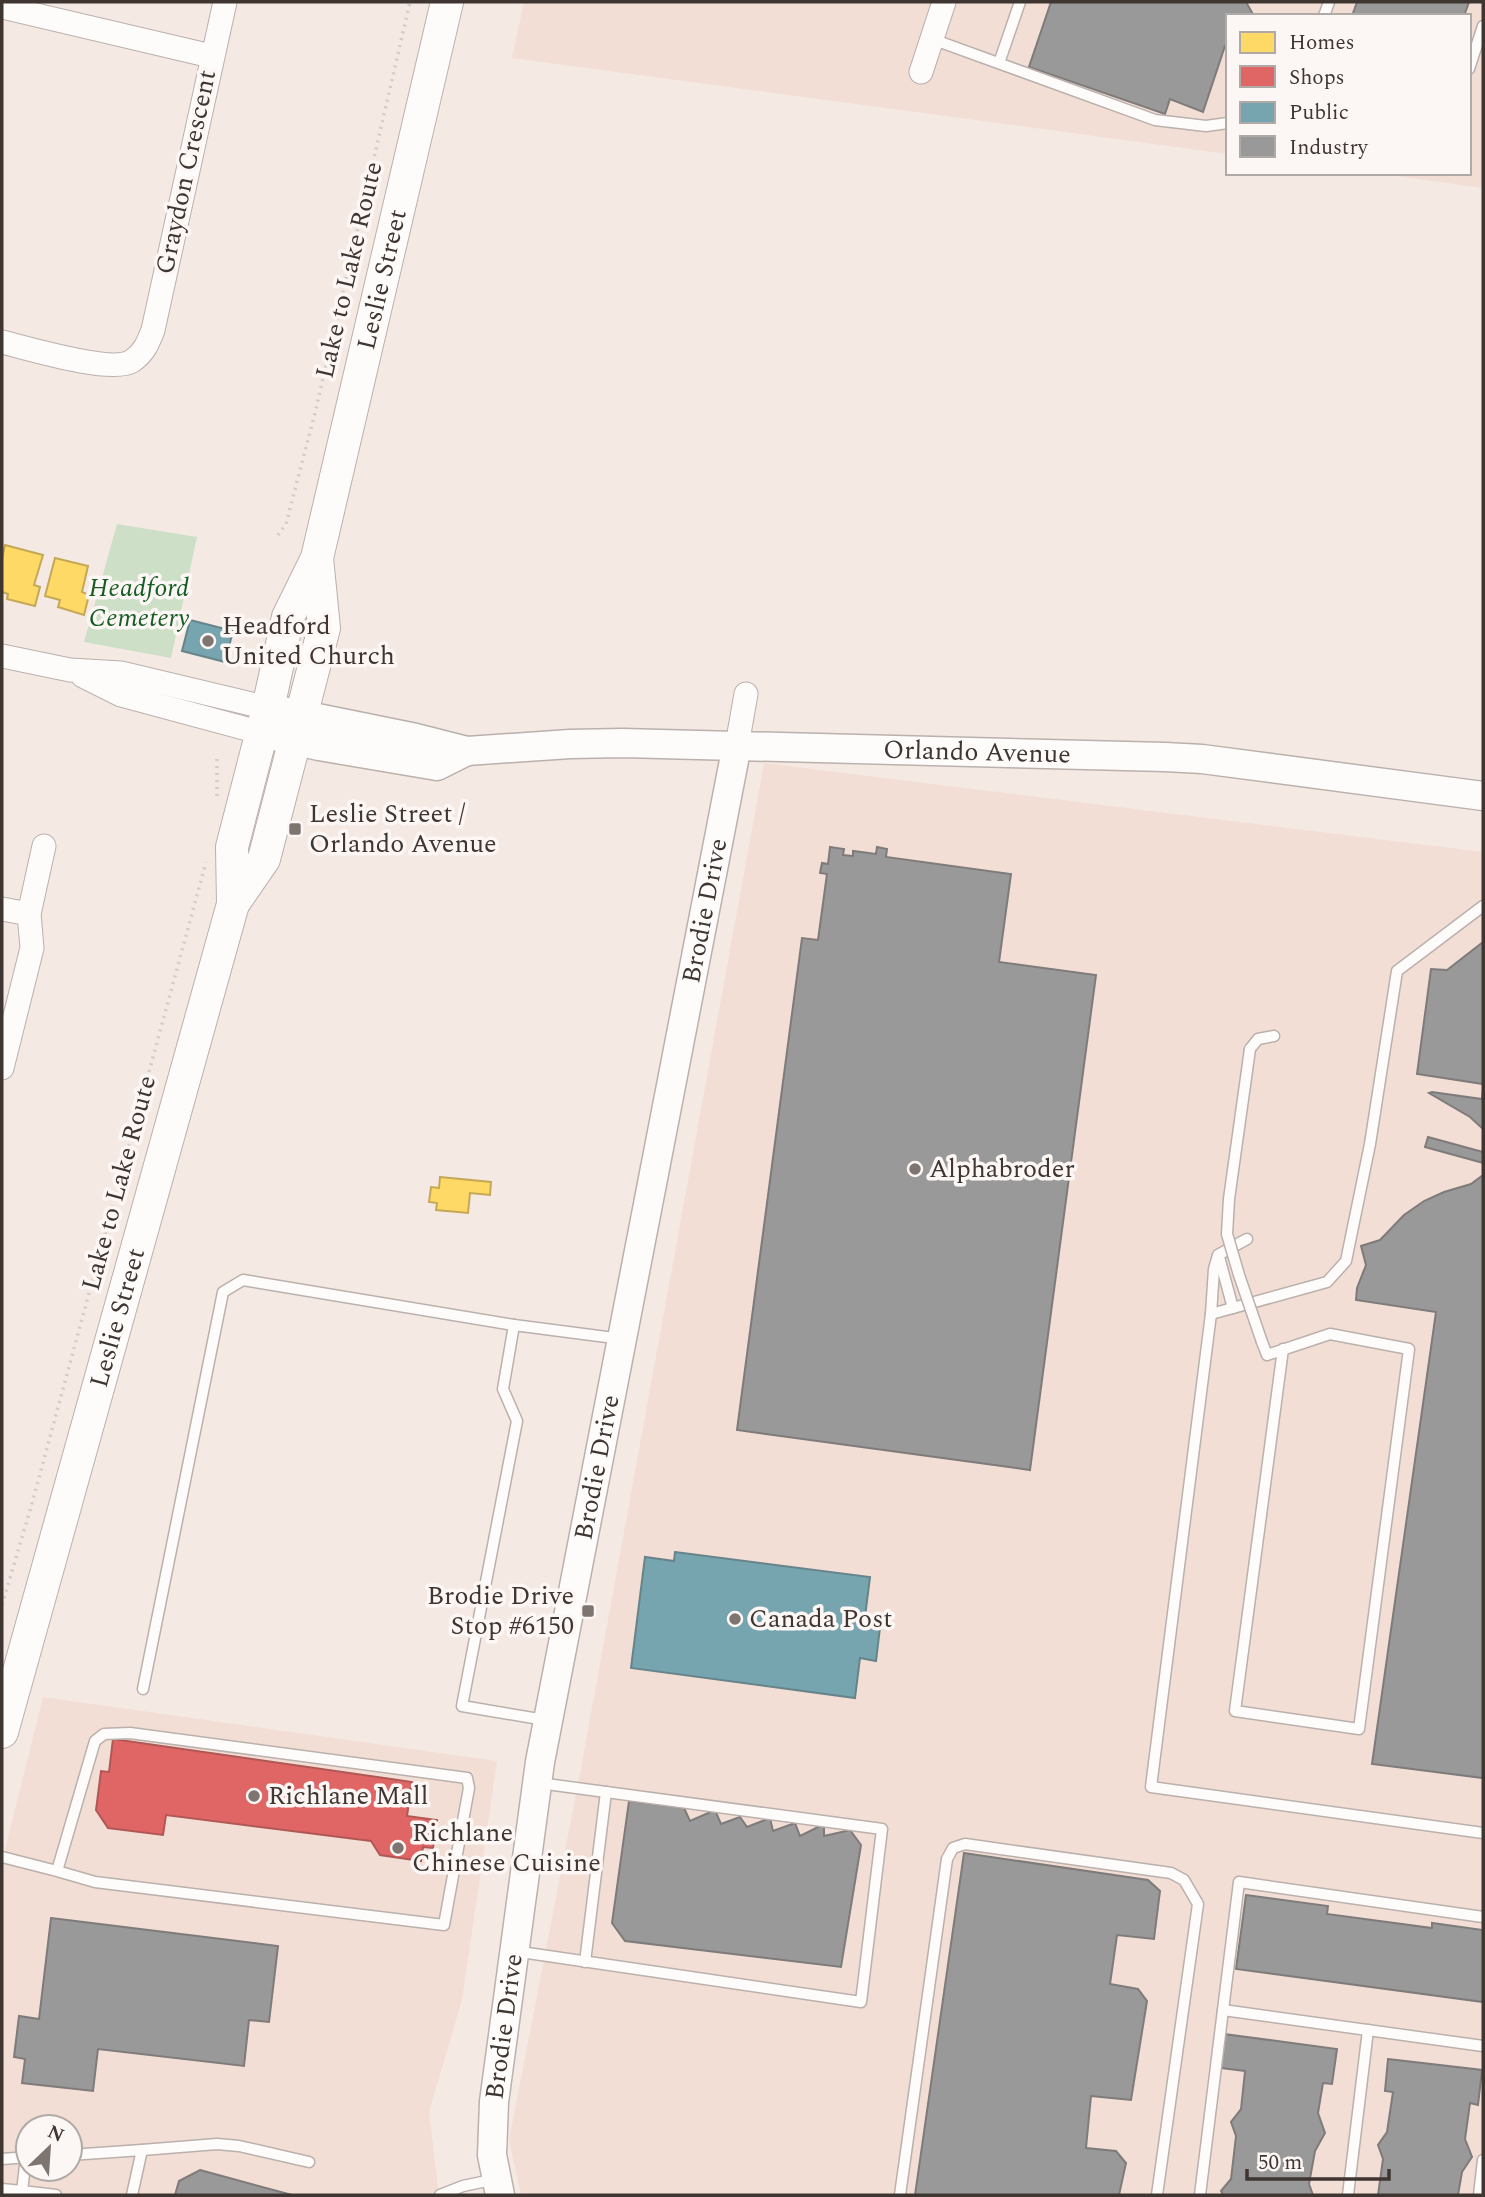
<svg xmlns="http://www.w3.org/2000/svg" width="1485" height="2197" font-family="Spectral,serif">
<rect width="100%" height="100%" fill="#f5e9e4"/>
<g fill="#f3ded5" fill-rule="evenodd">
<path d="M 524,2 L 1483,2 L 1483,188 L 1374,173 L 1469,173 L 1469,16 L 1228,16 L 1228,154 L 512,58 Z"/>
<path d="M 764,763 L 1483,852 L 1483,2195 L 521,2195 L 509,2140 L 581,1768 Z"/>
<path d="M 43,1697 L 497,1761 L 462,2000 L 429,2112 L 439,2195 L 2,2195 L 2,1862 ZM 28,2127 L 70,2127 L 70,2169 L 28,2169 Z"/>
</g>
<path fill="#cde0c7" d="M 117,524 L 197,537 L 171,658 L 84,642 Z"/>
<g fill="#ffd966" stroke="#c5a856" stroke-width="2">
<path d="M 5,545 L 43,555 L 34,585 L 40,587 L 35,606 L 7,599 L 8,594 L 2,592 L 2,559 Z"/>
<path d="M 55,558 L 88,566 L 82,592 L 89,595 L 84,615 L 58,607 L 60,600 L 45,596 Z"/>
<path d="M 440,1177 L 491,1182 L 490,1195 L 470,1193 L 468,1213 L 436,1210 L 437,1203 L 429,1202 L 431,1187 L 439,1188 Z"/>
</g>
<path fill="#e06666" stroke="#b05856" stroke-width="2" d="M 113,1739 L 412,1782 L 407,1816 L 437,1820 L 433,1848 L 423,1847 L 421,1861 L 380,1855 L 371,1841 L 166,1815 L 163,1835 L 108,1828 L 96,1810 L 101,1771 L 109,1772 Z"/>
<g fill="#76a5af" stroke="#66848a" stroke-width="2">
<path d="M 190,620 L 233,631 L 225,662 L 182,651 Z"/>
<path d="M 675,1552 L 870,1577 L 865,1617 L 881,1619 L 876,1661 L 860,1658 L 855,1698 L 631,1668 L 645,1557 L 674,1561 Z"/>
</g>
<g fill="#999" stroke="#7e7b7a" stroke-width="2">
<path d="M 1051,2 L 1246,2 L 1254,16 L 1228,16 L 1228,45 L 1225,46 L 1203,112 L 1170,99 L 1165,114 L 1029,67 Z"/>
<path d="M 1357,2 L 1469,2 L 1464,16 L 1352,16 Z"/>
<path d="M 830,847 L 844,849 L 843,855 L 853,856 L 853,851 L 876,854 L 877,847 L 887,849 L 886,857 L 1011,874 L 999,962 L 1096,975 L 1030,1470 L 737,1430 L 802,938 L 818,940 L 827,874 L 820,873 L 822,863 L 828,864 Z"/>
<path d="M 1483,942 L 1483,1084 L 1417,1074 L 1431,969 L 1447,970 Z"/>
<path d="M 1483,1088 L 1483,1129 L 1470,1117 L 1429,1093 L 1432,1092 L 1482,1099 Z"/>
<path d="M 1428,1137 L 1483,1152 L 1483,1163 L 1425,1147 Z"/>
<path d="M 1483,1175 L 1483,1778 L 1372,1764 L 1436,1312 L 1356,1300 L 1357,1288 L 1366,1265 L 1361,1246 L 1380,1240 L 1404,1215 L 1424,1201 L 1444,1192 L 1471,1184 Z"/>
<path d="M 629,1801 L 684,1808 L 690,1821 L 715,1810 L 721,1824 L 740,1817 L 747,1827 L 770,1818 L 773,1831 L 795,1823 L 800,1836 L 824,1824 L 824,1836 L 850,1830 L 861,1845 L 841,1967 L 625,1941 L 612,1923 Z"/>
<path d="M 964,1853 L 1148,1880 L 1160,1891 L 1154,1939 L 1117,1935 L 1110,1984 L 1138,1989 L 1147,2001 L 1131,2100 L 1091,2096 L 1086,2148 L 1116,2151 L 1126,2163 L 1119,2195 L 915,2195 Z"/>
<path d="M 1246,1895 L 1328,1906 L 1327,1914 L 1432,1928 L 1432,1923 L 1483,1930 L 1483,2002 L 1236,1969 Z"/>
<path d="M 51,1918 L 278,1946 L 269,2022 L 249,2020 L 244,2066 L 98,2049 L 93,2091 L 22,2083 L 25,2059 L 14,2057 L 19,2016 L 39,2019 Z"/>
<path d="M 1224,2034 L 1337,2049 L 1332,2084 L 1323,2083 L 1318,2113 L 1325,2133 L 1315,2151 L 1309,2184 L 1313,2195 L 1223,2195 L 1221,2191 L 1231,2179 L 1236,2136 L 1231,2122 L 1241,2109 L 1245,2071 L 1220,2068 Z"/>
<path d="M 1388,2059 L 1482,2070 L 1478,2105 L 1470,2103 L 1465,2139 L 1472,2157 L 1462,2172 L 1458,2195 L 1378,2195 L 1383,2159 L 1378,2145 L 1387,2132 L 1393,2092 L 1385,2091 Z"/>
<path d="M 200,2170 L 292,2195 L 175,2195 L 179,2181 Z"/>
</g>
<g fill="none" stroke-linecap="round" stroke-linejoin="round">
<g stroke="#bab0ac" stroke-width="13">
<g id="service">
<path d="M 1324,16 L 1329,2"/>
<path d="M 932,39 L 1155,120 L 1206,126 L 1228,123"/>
<path d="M 999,63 L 1020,2"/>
<path d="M 1469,69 L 1483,26"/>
<path d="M 1483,906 L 1397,971 L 1370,1144 L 1346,1261 L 1327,1282 L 1211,1314 L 1151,1787 L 1483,1833"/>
<path d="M 1250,1049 L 1258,1039 L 1274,1036"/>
<path d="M 1219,1257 L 1233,1308"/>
<path d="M 1211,1314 L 1214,1269 L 1218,1255 L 1247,1239"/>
<path d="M 514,1325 L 503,1389 L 517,1421 L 462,1706 L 545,1720"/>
<path d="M 1262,1342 L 1267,1355 L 1330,1334 L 1409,1349 L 1359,1729 L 1235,1711 L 1283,1349"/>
<path d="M 143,1689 L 223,1292 L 243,1280 L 514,1325 L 622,1339"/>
<path d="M 2,1857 L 57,1871 L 95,1741 L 104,1734 L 130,1733 L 467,1778 L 469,1788 L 444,1925 L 95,1882 L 57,1871"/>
<path d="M 514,1951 L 861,2002 L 882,1829 L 539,1783"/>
<path d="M 585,1962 L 606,1792"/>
<path d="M 1223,2010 L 1239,1882 L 1483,1917"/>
<path d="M 142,2150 L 217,2144 L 239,2146 L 309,2162"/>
<path d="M 70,2155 L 142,2150 L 132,2195"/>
<path d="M 26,2157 L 22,2191 L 56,2195"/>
<path d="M 2,2159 L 28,2157"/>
<path d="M 2,2189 L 22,2191"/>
<path d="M 440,2195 L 463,2186 L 496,2179"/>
<path d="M 900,2195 L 947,1859 L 953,1848 L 965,1844 L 1171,1873 L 1184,1880 L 1198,1904 L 1157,2195"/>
<path d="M 1200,2195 L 1223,2010 L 1483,2046"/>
<path d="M 1348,2195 L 1368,2030"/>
<path d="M 1479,2195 L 1483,2160"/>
</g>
</g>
<g stroke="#bab0ac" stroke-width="25">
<g id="minor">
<path d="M 2,7 L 211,56"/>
<path d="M 921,72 L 944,2"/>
<path d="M 2,342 C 27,348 112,374 132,361 C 144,353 148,343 153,330 L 225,2"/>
<path d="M 2,656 L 70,670 L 121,673 L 268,708"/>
<path d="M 83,676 L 121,695 L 262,733"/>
<path d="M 737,745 L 746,694"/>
<path d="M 2,909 L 29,914"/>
<path d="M 2,1068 L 32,948 L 29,914 L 44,846"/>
</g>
</g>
<g stroke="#bab0ac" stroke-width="31">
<g id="tertiary">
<path id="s1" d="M 268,708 L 416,738 L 467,751 L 570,744 L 623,743 L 1165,757 L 1202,759 L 1483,796"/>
<path d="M 262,733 L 319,746 L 437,766 L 467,751"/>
<path id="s2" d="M 500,2195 L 492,2155 L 494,2102 L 540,1762 L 737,745"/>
</g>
</g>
<g stroke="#bab0ac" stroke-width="34">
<g id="secondary">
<path d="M 233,904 L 264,859 L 324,628 L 317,558"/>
<path id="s3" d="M 2,1732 L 233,904 L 232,847 L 268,708 L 288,617 L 317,558 L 447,2"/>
</g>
</g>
<g stroke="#d1ccca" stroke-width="3.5" stroke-dasharray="2 5" stroke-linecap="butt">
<path d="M 278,535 L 286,524 L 315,413 L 410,2"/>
<path d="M 217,759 L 217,799"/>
<path d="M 2,1605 L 31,1507 L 206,862"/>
</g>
<use href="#service" stroke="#fefcfb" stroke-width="10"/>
<use href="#minor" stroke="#fefcfb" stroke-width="23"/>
<use href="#tertiary" stroke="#fefcfb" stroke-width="28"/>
<use href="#secondary" stroke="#fefcfb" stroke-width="32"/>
<g stroke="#bab0ac" stroke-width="13" stroke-linecap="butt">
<path id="service-bridge" d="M 1250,1049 L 1229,1199 L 1227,1234 L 1239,1275 L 1262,1342"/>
</g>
<use href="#service-bridge" stroke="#fefcfb" stroke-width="10"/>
</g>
<g fill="#7f7570" stroke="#fcf7f5" stroke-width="2.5">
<circle cx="208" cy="641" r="7"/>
<rect x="288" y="822" width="14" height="14" rx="3.5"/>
<circle cx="915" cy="1169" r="7"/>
<rect x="581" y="1604" width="14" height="14" rx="3.5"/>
<circle cx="735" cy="1619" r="7"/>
<circle cx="254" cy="1796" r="7"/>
<circle cx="398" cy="1848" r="7"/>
</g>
<g text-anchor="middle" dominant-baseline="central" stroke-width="7" stroke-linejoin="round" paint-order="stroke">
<g font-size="26" fill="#3f3632" stroke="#fcf7f5">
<text transform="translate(186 172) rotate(-78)">Graydon Crescent</text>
<text transform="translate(349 270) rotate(-77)">Lake to Lake Route</text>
<text stroke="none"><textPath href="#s3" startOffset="1505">Leslie Street</textPath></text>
<text stroke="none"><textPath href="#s1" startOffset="714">Orlando Avenue</textPath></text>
<text stroke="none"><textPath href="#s2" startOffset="1304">Brodie Drive</textPath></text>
<text transform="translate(119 1183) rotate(-75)">Lake to Lake Route</text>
<text stroke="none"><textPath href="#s3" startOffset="430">Leslie Street</textPath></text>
<text stroke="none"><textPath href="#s2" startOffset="737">Brodie Drive</textPath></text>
<text stroke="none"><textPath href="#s2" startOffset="170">Brodie Drive</textPath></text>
</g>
<g font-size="26" font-style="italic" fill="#175c23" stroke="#fcf7f5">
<text x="139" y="588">Headford<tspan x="139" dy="30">Cemetery</tspan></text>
</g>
<g font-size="26" fill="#3f3632" stroke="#fcf7f5" text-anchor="start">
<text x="222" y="626">Headford<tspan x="222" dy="30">United Church</tspan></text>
<text x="309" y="814">Leslie Street /<tspan x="309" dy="30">Orlando Avenue</tspan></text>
<text x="929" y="1169">Alphabroder</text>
<text x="574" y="1596" text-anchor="end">Brodie Drive<tspan x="574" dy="30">Stop #6150</tspan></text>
<text x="749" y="1619">Canada Post</text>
<text x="268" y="1796">Richlane Mall</text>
<text x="412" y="1833">Richlane<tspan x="412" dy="30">Chinese Cuisine</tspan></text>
</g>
</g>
<rect width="1485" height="2197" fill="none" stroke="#3f3632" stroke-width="7"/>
<rect x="1226" y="14" width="245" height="161" fill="#fcf7f5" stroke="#b0aaa7" stroke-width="2"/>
<rect x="1240" y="32" width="35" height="21" fill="#ffd966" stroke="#b0aaa7" stroke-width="2"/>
<text x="1289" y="49" font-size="21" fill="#3f3632">Homes</text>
<rect x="1240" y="66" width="35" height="21" fill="#e06666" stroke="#b0aaa7" stroke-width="2"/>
<text x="1289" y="84" font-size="21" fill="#3f3632">Shops</text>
<rect x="1240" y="102" width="35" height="21" fill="#76a5af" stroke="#b0aaa7" stroke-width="2"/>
<text x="1289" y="119" font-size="21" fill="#3f3632">Public</text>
<rect x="1240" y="136" width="35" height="21" fill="#999999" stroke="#b0aaa7" stroke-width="2"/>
<text x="1289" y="154" font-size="21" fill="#3f3632">Industry</text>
<g transform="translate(49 2148) rotate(25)"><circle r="33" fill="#fcf7f5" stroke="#b0aaa7" stroke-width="2"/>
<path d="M0-5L12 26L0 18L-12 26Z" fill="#7f7570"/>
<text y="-10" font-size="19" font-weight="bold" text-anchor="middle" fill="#3f3632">N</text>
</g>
<path d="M1247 2169v10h142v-10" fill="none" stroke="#3f3632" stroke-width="3.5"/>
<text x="1258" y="2169" font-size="21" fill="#3f3632" stroke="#fcf7f5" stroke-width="5" paint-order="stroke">50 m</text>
</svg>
